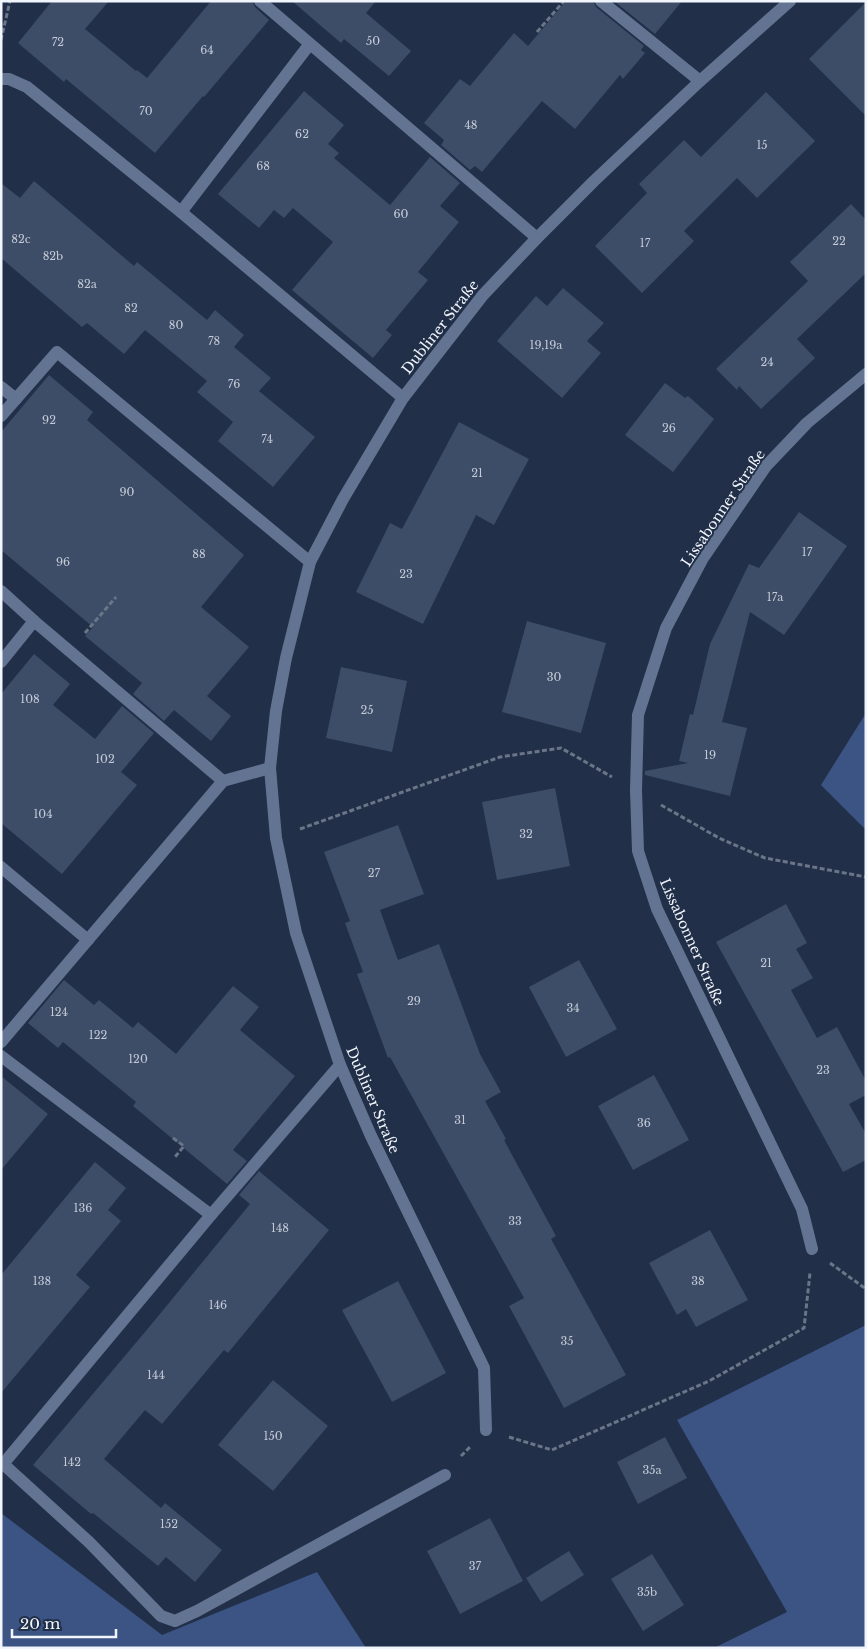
<svg xmlns="http://www.w3.org/2000/svg" width="867" height="1649" font-family="'Libre Baskerville',serif">
<rect width="100%" height="100%" fill="#212f48"/>
<g fill="#3c5483">
<path d="M 866,713 L 866,830 L 821,785 Z"/>
<path d="M 866,1325 L 866,1648 L 714,1648 L 787,1612 L 677,1420 Z"/>
<path d="M 1,1513 L 162,1635 L 317,1572 L 366,1648 L 1,1648 Z"/>
</g>
<g fill="#3d4c67">
<path d="M 52,1 L 109,1 L 85,29 L 136,71 L 137,70 L 147,78 L 211,1 L 252,1 L 255,7 L 269,20 L 204,97 L 203,96 L 155,153 L 66,79 L 64,82 L 18,43 Z"/>
<path d="M 292,1 L 376,1 L 366,13 L 411,51 L 389,76 L 344,39 L 341,43 Z"/>
<path d="M 566,1 L 593,1 L 596,7 L 644,46 L 641,50 L 645,53 L 623,79 L 620,75 L 575,129 L 542,101 L 482,172 L 475,166 L 470,170 L 441,145 L 444,140 L 424,123 L 460,79 L 470,86 L 514,33 L 528,46 Z"/>
<path d="M 614,1 L 682,1 L 655,34 Z"/>
<path d="M 866,2 L 866,116 L 809,59 Z"/>
<path d="M 304,91 L 344,125 L 328,144 L 339,153 L 334,158 L 390,205 L 430,157 L 460,183 L 440,206 L 459,222 L 418,272 L 428,280 L 386,330 L 392,335 L 373,358 L 292,290 L 333,242 L 293,208 L 284,218 L 274,210 L 259,228 L 218,194 Z"/>
<path d="M 766,92 L 815,141 L 757,198 L 737,178 L 684,231 L 694,241 L 642,293 L 595,246 L 647,193 L 639,184 L 684,140 L 701,157 Z"/>
<path d="M 34,181 L 134,266 L 137,262 L 207,320 L 215,310 L 244,335 L 234,347 L 271,378 L 259,391 L 315,437 L 273,487 L 218,441 L 233,422 L 197,392 L 207,381 L 145,330 L 124,354 L 87,323 L 82,327 L 1,258 L 1,183 L 20,198 Z"/>
<path d="M 851,204 L 866,220 L 866,273 L 797,339 L 815,358 L 761,409 L 739,386 L 737,390 L 716,369 L 808,281 L 790,262 Z"/>
<path d="M 563,288 L 604,323 L 587,341 L 601,353 L 562,398 L 497,341 L 536,296 L 547,306 Z"/>
<path d="M 49,375 L 93,412 L 87,420 L 244,555 L 201,607 L 249,647 L 207,696 L 231,716 L 211,741 L 174,710 L 164,721 L 133,694 L 142,683 L 85,636 L 93,627 L 1,550 L 1,432 Z"/>
<path d="M 665,383 L 685,398 L 688,396 L 714,419 L 673,472 L 625,435 Z"/>
<path d="M 459,422 L 529,459 L 494,525 L 476,515 L 423,624 L 356,592 L 390,523 L 402,529 Z"/>
<path d="M 799,512 L 847,546 L 784,635 L 750,612 L 722,722 L 747,728 L 730,796 L 645,775 L 645,771 L 688,763 L 679,761 L 690,714 L 693,715 L 710,644 L 749,564 L 759,568 Z"/>
<path d="M 527,621 L 606,643 L 581,733 L 502,712 Z"/>
<path d="M 34,654 L 70,684 L 53,705 L 95,739 L 122,706 L 154,733 L 121,772 L 137,785 L 62,874 L 1,823 L 1,694 Z"/>
<path d="M 341,667 L 407,681 L 392,752 L 326,738 Z"/>
<path d="M 555,788 L 570,866 L 497,880 L 482,802 Z"/>
<path d="M 398,825 L 424,894 L 380,910 L 398,960 L 439,944 L 480,1054 L 501,1092 L 485,1101 L 506,1139 L 504,1140 L 556,1236 L 551,1239 L 626,1375 L 564,1408 L 509,1306 L 524,1298 L 390,1057 L 388,1058 L 357,974 L 363,972 L 345,923 L 350,921 L 324,852 Z"/>
<path d="M 786,904 L 807,943 L 796,949 L 813,978 L 791,990 L 817,1038 L 837,1027 L 866,1081 L 866,1095 L 849,1104 L 866,1134 L 866,1160 L 843,1172 L 716,942 Z"/>
<path d="M 579,960 L 617,1029 L 566,1057 L 529,987 Z"/>
<path d="M 64,980 L 94,1005 L 99,1000 L 133,1028 L 138,1022 L 176,1054 L 233,986 L 259,1007 L 240,1030 L 295,1076 L 233,1150 L 247,1161 L 227,1184 L 133,1106 L 136,1102 L 63,1042 L 58,1048 L 28,1023 Z"/>
<path d="M 654,1075 L 689,1140 L 633,1170 L 598,1106 Z"/>
<path d="M 1,1076 L 48,1114 L 1,1170 Z"/>
<path d="M 95,1162 L 126,1188 L 108,1210 L 121,1221 L 76,1275 L 90,1287 L 1,1393 L 1,1275 Z"/>
<path d="M 259,1171 L 329,1230 L 228,1353 L 224,1350 L 162,1424 L 145,1410 L 104,1459 L 161,1508 L 165,1503 L 222,1550 L 195,1582 L 166,1557 L 158,1566 L 93,1513 L 91,1514 L 33,1465 L 150,1326 L 250,1204 L 239,1195 Z"/>
<path d="M 710,1230 L 748,1300 L 696,1327 L 686,1309 L 677,1315 L 649,1263 Z"/>
<path d="M 398,1281 L 446,1373 L 392,1402 L 342,1310 Z"/>
<path d="M 273,1380 L 328,1426 L 273,1491 L 218,1445 Z"/>
<path d="M 665,1437 L 687,1478 L 638,1504 L 617,1462 Z"/>
<path d="M 490,1518 L 523,1581 L 460,1614 L 427,1551 Z"/>
<path d="M 569,1551 L 584,1575 L 541,1602 L 526,1578 Z"/>
<path d="M 652,1554 L 684,1605 L 643,1631 L 611,1579 Z"/>
</g>
<g fill="none" stroke-linecap="round" stroke-linejoin="round">
<g stroke="#6a7588" stroke-width="3" stroke-dasharray="5 2.5" stroke-linecap="butt">
<path d="M 537,32 L 564,1"/>
<path d="M 1,40 L 10,1"/>
<path d="M 85,633 L 116,597"/>
<path d="M 661,805 L 719,838 L 765,858 L 866,877"/>
<path d="M 300,829 L 500,757 L 561,748 L 612,777"/>
<path d="M 173,1138 L 184,1146 L 175,1157"/>
<path d="M 830,1263 L 866,1289"/>
<path d="M 509,1437 L 552,1450 L 709,1381 L 804,1328 L 810,1273"/>
<path d="M 461,1456 L 471,1446"/>
</g>
<g stroke="#637492" stroke-width="12">
<path d="M 260,1 L 537,238"/>
<path d="M 601,1 L 700,81"/>
<path d="M 1,79 L 9,79 L 27,87 L 181,212 L 403,398"/>
<path d="M 181,212 L 309,45"/>
<path d="M 1,387 L 16,399"/>
<path d="M 1,416 L 57,352 L 310,562"/>
<path d="M 1,591 L 34,621 L 223,781"/>
<path d="M 1,662 L 34,621"/>
<path d="M 1,867 L 88,940"/>
<path d="M 1,1462 L 89,1542 L 161,1616 L 175,1621 L 197,1611 L 445,1475"/>
</g>
<g stroke="#637492" stroke-width="12">
<path d="M 1,1042 L 223,781 L 270,768"/>
<path d="M 1,1056 L 211,1215"/>
<path d="M 812,1249 L 802,1209 L 657,909 L 638,851 L 636,790 L 638,715 L 666,628 L 703,558 L 766,466 L 807,423 L 866,374"/>
<path d="M 486,1430 L 484,1368 L 371,1136 L 340,1065 L 296,933 L 276,838 L 270,768 L 276,711 L 286,658 L 310,562 L 343,499 L 403,398 L 483,295 L 537,238 L 594,181 L 700,81 L 790,1"/>
<path d="M 4,1463 L 211,1215 L 340,1065"/>
</g>
</g>
<g text-anchor="middle" dominant-baseline="central" stroke-width="4" stroke-linejoin="round" paint-order="stroke">
<g font-size="11" fill="#c4cbd7">
<text x="373" y="41">50</text>
<text x="58" y="42">72</text>
<text x="207" y="50">64</text>
<text x="146" y="111">70</text>
<text x="471" y="125">48</text>
<text x="302" y="134">62</text>
<text x="762" y="145">15</text>
<text x="263" y="166">68</text>
<text x="401" y="214">60</text>
<text x="21" y="239">82c</text>
<text x="839" y="241">22</text>
<text x="645" y="243">17</text>
<text x="53" y="256">82b</text>
<text x="87" y="284">82a</text>
<text x="131" y="308">82</text>
<text x="176" y="325">80</text>
<text x="214" y="341">78</text>
<text x="546" y="345">19,19a</text>
<text x="767" y="362">24</text>
<text x="234" y="384">76</text>
<text x="49" y="420">92</text>
<text x="669" y="428">26</text>
<text x="267" y="439">74</text>
<text x="477" y="473">21</text>
<text x="127" y="492">90</text>
<text x="807" y="552">17</text>
<text x="199" y="554">88</text>
<text x="63" y="562">96</text>
<text x="406" y="574">23</text>
<text x="775" y="597">17a</text>
<text x="554" y="677">30</text>
<text x="30" y="699">108</text>
<text x="367" y="710">25</text>
<text x="710" y="755">19</text>
<text x="105" y="759">102</text>
<text x="43" y="814">104</text>
<text x="526" y="834">32</text>
<text x="374" y="873">27</text>
<text x="766" y="963">21</text>
<text x="414" y="1001">29</text>
<text x="573" y="1008">34</text>
<text x="59" y="1012">124</text>
<text x="98" y="1035">122</text>
<text x="138" y="1059">120</text>
<text x="823" y="1070">23</text>
<text x="460" y="1120">31</text>
<text x="644" y="1123">36</text>
<text x="83" y="1208">136</text>
<text x="515" y="1221">33</text>
<text x="280" y="1228">148</text>
<text x="42" y="1281">138</text>
<text x="698" y="1281">38</text>
<text x="218" y="1305">146</text>
<text x="567" y="1341">35</text>
<text x="156" y="1375">144</text>
<text x="273" y="1436">150</text>
<text x="72" y="1462">142</text>
<text x="652" y="1470">35a</text>
<text x="169" y="1524">152</text>
<text x="475" y="1566">37</text>
<text x="647" y="1592">35b</text>
</g>
<g font-size="14" fill="#f1f5fc" stroke="#212f48">
<text transform="translate(440 327) rotate(-52)">Dubliner Straße</text>
<text transform="translate(723 508) rotate(-56)">Lissabonner Straße</text>
<text transform="translate(692 942) rotate(66)">Lissabonner Straße</text>
<text transform="translate(373 1100) rotate(67)">Dubliner Straße</text>
</g>
</g>
<rect width="867" height="1649" fill="none" stroke="#f1f5fc" stroke-width="5"/>
<path d="M12 1629v8h104v-8" fill="none" stroke="#f1f5fc" stroke-width="2.5"/>
<text x="20" y="1629" font-size="15" fill="#f1f5fc" stroke="#212f48" stroke-width="4" paint-order="stroke">20 m</text>
</svg>
